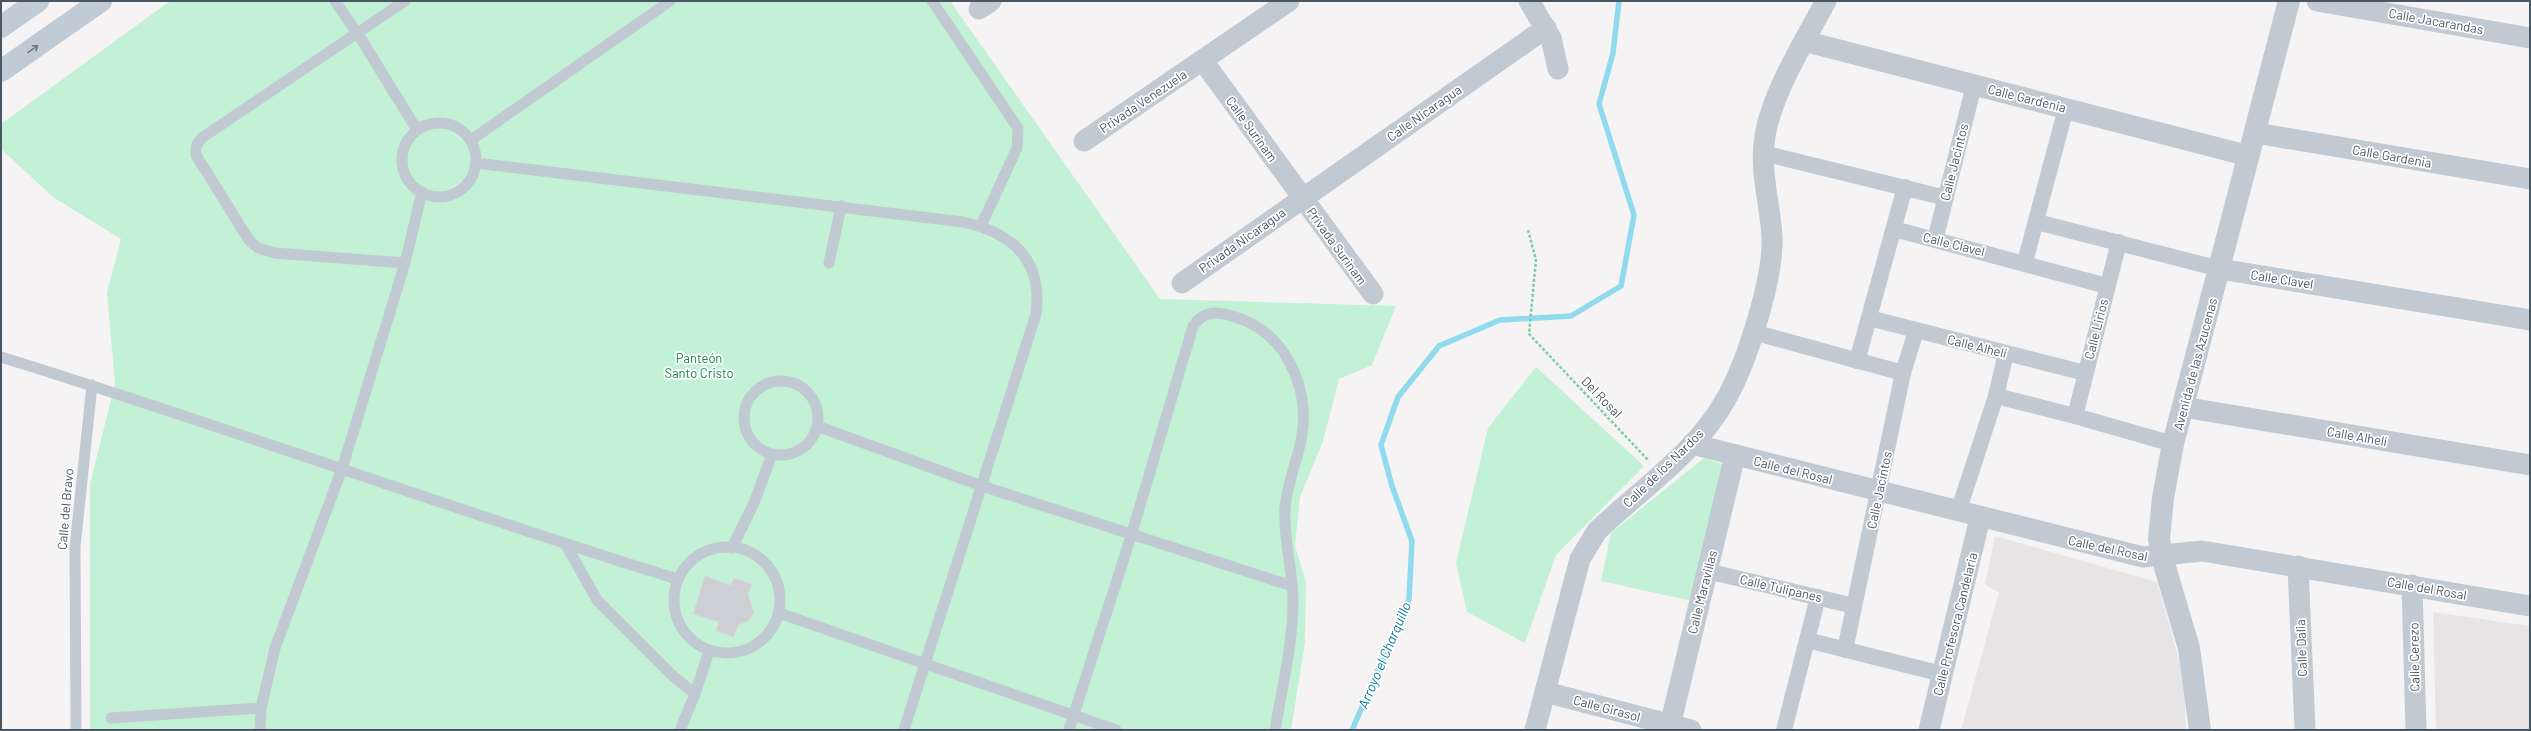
<svg xmlns="http://www.w3.org/2000/svg" width="2531" height="731" font-family="Barlow,sans-serif">
<rect width="100%" height="100%" fill="#f5f3f3"/>
<g fill="#e6e4e5">
<path d="M 1995,536 L 2157,582 L 2184,677 L 2186,730 L 1961,730 L 1999,592 L 1985,585 Z"/>
<path d="M 2433,612 L 2530,626 L 2530,730 L 2436,730 Z"/>
</g>
<g fill="#c3f1d5">
<path d="M 170,1 L 950,1 L 1160,299 L 1396,306 L 1372,365 L 1339,379 L 1323,441 L 1300,497 L 1295,546 L 1306,582 L 1305,643 L 1291,730 L 90,730 L 90,484 L 115,384 L 107,293 L 121,239 L 53,197 L 1,149 L 1,124 Z"/>
<path d="M 1536,367 L 1644,466 L 1556,555 L 1525,643 L 1467,612 L 1456,563 L 1488,428 Z"/>
<path d="M 1704,458 L 1729,466 L 1697,602 L 1601,581 L 1611,533 Z"/>
</g>
<g fill="none" stroke-linecap="round" stroke-linejoin="round">
<path stroke="#90daee" stroke-width="5.5" d="M 1352,730 L 1409,599 L 1412,541 L 1392,486 L 1381,445 L 1398,397 L 1439,346 L 1500,320 L 1571,316 L 1621,286 L 1634,215 L 1599,104 L 1613,53 L 1619,1"/>
</g>
<path fill="#cdcfd5" stroke="#d7d9de" d="M 705,576 L 731,585 L 734,578 L 752,584 L 748,594 L 754,613 L 748,621 L 738,625 L 734,637 L 716,631 L 719,622 L 693,614 Z"/>
<g fill="none" stroke-linecap="round" stroke-linejoin="round">
<path stroke="#7ad0a6" stroke-width="2.5" stroke-dasharray="3 2" stroke-linecap="butt" d="M 1528,230 L 1536,260 L 1529,334 L 1649,461"/>
<g stroke="#c1cad2" stroke-width="11">
<path d="M 335,1 L 358,34 L 417,130"/>
<path d="M 405,1 L 203,137 C 197,143 195,146 196,155 L 249,240 L 258,248 L 275,253 L 405,263"/>
<path d="M 932,1 L 1018,128 L 1017,148 L 981,226"/>
<circle cx="439" cy="160" r="37"/>
<path d="M 471,140 L 670,1"/>
<path d="M 476,163 L 963,222 C 1013,233 1043,260 1036,314 L 904,730"/>
<path d="M 829,263 L 841,206"/>
<path d="M 1,357 C 228,427 450,509 677,579"/>
<circle cx="781" cy="418" r="37"/>
<path d="M 817,426 L 982,486 L 1292,586"/>
<path d="M 566,545 L 597,600 L 673,676 L 695,694"/>
<circle cx="727" cy="600" r="53"/>
<path d="M 732,548 L 754,503 L 772,454"/>
<path d="M 779,613 L 1116,730"/>
<path d="M 111,718 L 261,708"/>
<path d="M 76,730 L 75,547 L 92,385"/>
<path d="M 260,730 L 261,708 L 275,648 L 342,469 L 405,263 L 422,192"/>
<path d="M 680,730 L 695,694 L 709,651"/>
<path d="M 1069,730 L 1132,533 L 1193,326 C 1204,310 1217,311 1235,317 C 1284,331 1310,386 1302,435 C 1298,460 1287,482 1285,508 C 1283,539 1293,570 1293,601 C 1293,644 1282,688 1275,730"/>
</g>
<g stroke="#c1cad2" stroke-width="16">
<path d="M 1763,153 L 1946,198"/>
<path d="M 2037,222 L 2220,269"/>
<path d="M 1894,229 L 2107,286"/>
<path d="M 1935,240 L 1974,85"/>
<path d="M 2025,262 L 2066,108"/>
<path d="M 1869,318 L 2085,373"/>
<path d="M 1753,332 L 1903,373"/>
<path d="M 1857,361 L 1905,187"/>
<path d="M 1996,396 L 2075,416 L 2173,444"/>
<path d="M 2075,416 L 2119,242"/>
<path d="M 1958,512 L 1996,396 L 2006,353"/>
<path d="M 1707,571 L 1854,606"/>
<path d="M 1807,640 L 1942,674"/>
<path d="M 1845,650 L 1903,373 L 1916,331"/>
<path d="M 1784,730 L 1818,597"/>
</g>
<g stroke="#c1cad2" stroke-width="21">
<path d="M 1529,1 L 1551,38 L 1558,69"/>
<path d="M 2317,1 L 2530,38"/>
<path d="M 979,9 L 991,1"/>
<path d="M 1804,41 L 2249,156"/>
<path d="M 1203,61 L 1373,294"/>
<path d="M 2255,133 L 2530,179"/>
<path d="M 1084,141 L 1289,1"/>
<path d="M 2220,269 L 2530,320"/>
<path d="M 1182,283 L 1546,28"/>
<path d="M 2183,407 L 2530,465"/>
<path d="M 1692,444 L 2143,557 L 2202,551 L 2530,606"/>
<path d="M 2298,566 L 2305,730"/>
<path d="M 2412,585 L 2416,730"/>
<path d="M 1545,692 L 1691,730"/>
<path d="M 1535,730 L 1580,559 L 1597,531 C 1641,489 1697,452 1726,399 C 1747,362 1774,278 1772,236 C 1770,203 1759,169 1765,136 C 1772,93 1805,40 1826,1"/>
<path d="M 1669,730 L 1735,455"/>
<path d="M 1929,730 L 1980,518"/>
</g>
<path stroke="#c1cad2" stroke-width="22" d="M 2200,730 L 2189,648 L 2162,557 L 2159,539 L 2163,498 L 2173,444 L 2289,1"/>
<g stroke="#c1cbd6" stroke-width="22">
<path d="M 1,27 L 38,1"/>
<path d="M 1,71 L 101,1"/>
</g>
</g>
<defs><path id="oneway-shaft" d="M-6 0H5M1.5-3L5.5 0L1.5 3" fill="none" stroke-width="1.6" stroke-linecap="round" stroke-linejoin="round"/></defs>
<use stroke="#6e7984" href="#oneway-shaft" transform="translate(33 49) rotate(-35)"/>
<g text-anchor="middle" dominant-baseline="central" stroke-width="3.5" stroke-linejoin="round" paint-order="stroke">
<g font-size="13" fill="#4a5661" stroke="#fff">
<text transform="translate(2436 21) rotate(10)">Calle Jacarandas</text>
<text transform="translate(2027 98) rotate(14)">Calle Gardenia</text>
<text transform="translate(1143 101) rotate(-34)">Privada Venezuela</text>
<text transform="translate(1424 113) rotate(-35)">Calle Nicaragua</text>
<text transform="translate(1252 129) rotate(54)">Calle Surinam</text>
<text transform="translate(2392 156) rotate(10)">Calle Gardenia</text>
<text transform="translate(1954 162) rotate(-76)">Calle Jacintos</text>
<text transform="translate(1242 240) rotate(-35)">Privada Nicaragua</text>
<text transform="translate(1954 244) rotate(14)">Calle Clavel</text>
<text transform="translate(1337 246) rotate(54)">Privada Surinam</text>
<text transform="translate(2282 279) rotate(9)">Calle Clavel</text>
<text transform="translate(2096 329) rotate(-76)">Calle Lirios</text>
<text transform="translate(1977 346) rotate(14)">Calle Alhelí</text>
<text transform="translate(2195 364) rotate(-75)">Avenida de las Azucenas</text>
<text transform="translate(1602 397) rotate(46)">Del Rosal</text>
<text transform="translate(2357 436) rotate(10)">Calle Alhelí</text>
<text transform="translate(1663 468) rotate(-44)">Calle de los Nardos</text>
<text transform="translate(1793 470) rotate(14)">Calle del Rosal</text>
<text transform="translate(1879 490) rotate(-78)">Calle Jacintos</text>
<text transform="translate(65 509) rotate(-85)">Calle del Bravo</text>
<text transform="translate(2108 548) rotate(12)">Calle del Rosal</text>
<text transform="translate(1781 588) rotate(13)">Calle Tulipanes</text>
<text transform="translate(2427 588) rotate(10)">Calle del Rosal</text>
<text transform="translate(1702 592) rotate(-76)">Calle Maravillas</text>
<text transform="translate(1955 624) rotate(-76)">Calle Profesora Candelaria</text>
<text transform="translate(2301 648) rotate(-92)">Calle Dalia</text>
<text transform="translate(2414 657) rotate(-91)">Calle Cerezo</text>
<text transform="translate(1607 708) rotate(15)">Calle Girasol</text>
</g>
<g font-size="13" fill="#17864f" stroke="#fff">
<text x="699" y="358">Panteón<tspan x="699" dy="15">Santo Cristo</tspan></text>
</g>
<g font-size="14" font-style="italic" fill="#0c7c9b" stroke="#fff">
<text transform="translate(1384 655) rotate(-67)">Arroyo el Charquillo</text>
</g>
</g>
<rect width="2531" height="731" fill="none" stroke="#4a5661" stroke-width="4"/>
</svg>
